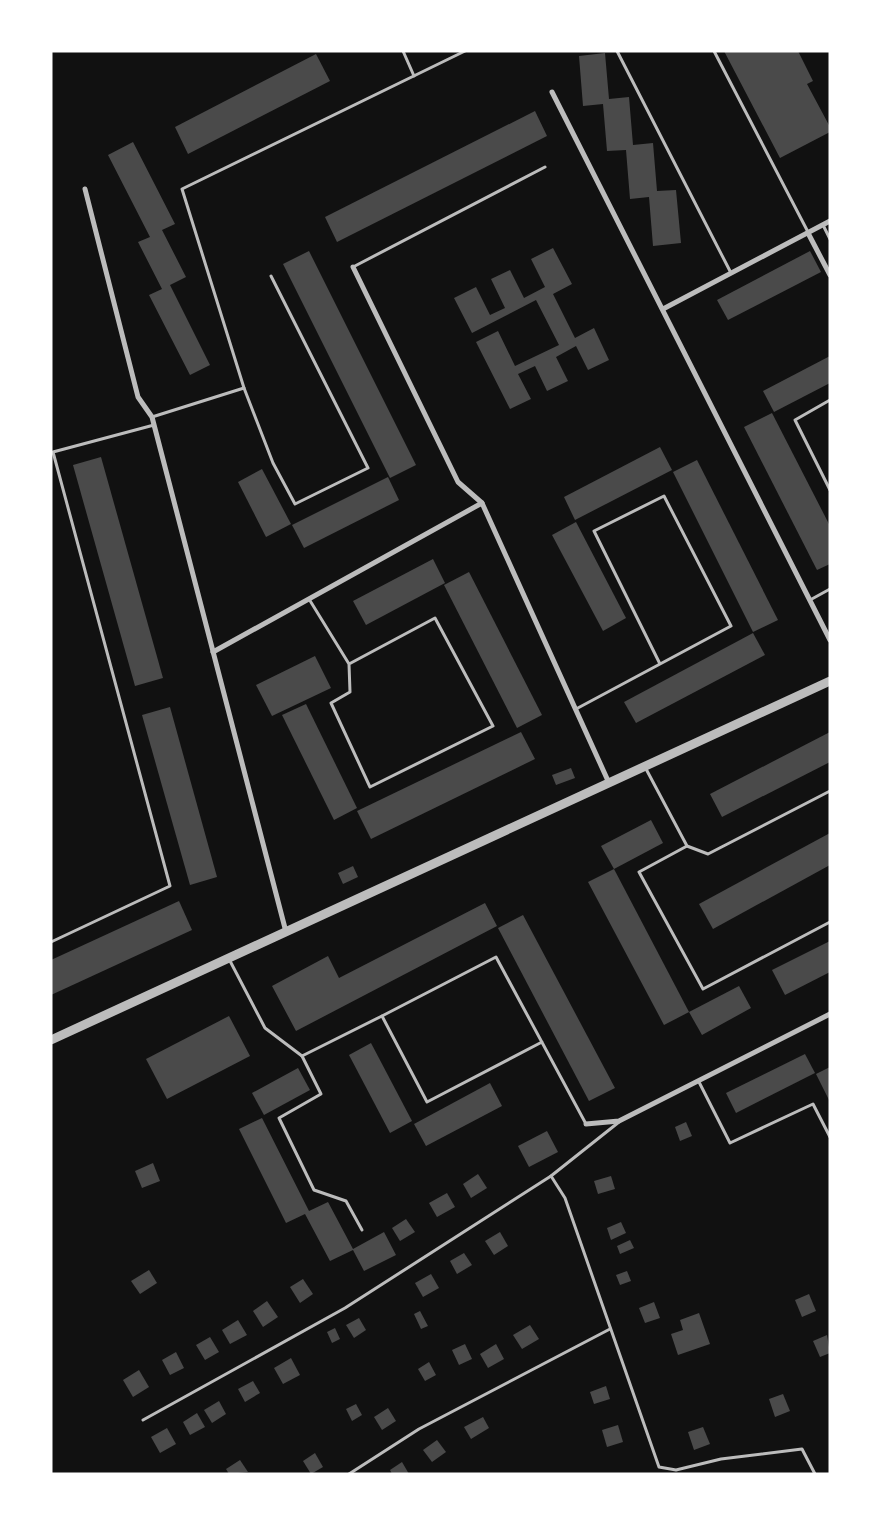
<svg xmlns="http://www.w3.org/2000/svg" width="881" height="1525" font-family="Roboto,sans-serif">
<rect width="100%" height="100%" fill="#111"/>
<g fill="#4a4a4a">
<path d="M 724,51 L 798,51 L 813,81 L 807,84 L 830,127 L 830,132 L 780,158 Z"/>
<path d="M 605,53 L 609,99 L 629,97 L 633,145 L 653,143 L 657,191 L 676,190 L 681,243 L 653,246 L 649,197 L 630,199 L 626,150 L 607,151 L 603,104 L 583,106 L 579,56 Z"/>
<path d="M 316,54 L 330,81 L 188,154 L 175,127 Z"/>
<path d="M 535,111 L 547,136 L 337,242 L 325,217 Z"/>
<path d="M 133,142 L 175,224 L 162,230 L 186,277 L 170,285 L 210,365 L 190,375 L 149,295 L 162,289 L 138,242 L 150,237 L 108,155 Z"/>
<path d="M 553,248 L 572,284 L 553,294 L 575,338 L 594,328 L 609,360 L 588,370 L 576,346 L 556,357 L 568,381 L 547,391 L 535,366 L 518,374 L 531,399 L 510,409 L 476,342 L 498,331 L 515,366 L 559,345 L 536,300 L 472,333 L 454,298 L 476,287 L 490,315 L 505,308 L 491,279 L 510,270 L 524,298 L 545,287 L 531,259 Z"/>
<path d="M 309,251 L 416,465 L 390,478 L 283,264 Z"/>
<path d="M 810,251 L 821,272 L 728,320 L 717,300 Z"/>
<path d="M 830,356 L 830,383 L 774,412 L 763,391 Z"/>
<path d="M 772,413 L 830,526 L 830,564 L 817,570 L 744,427 Z"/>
<path d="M 660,447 L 672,470 L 575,520 L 564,497 Z"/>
<path d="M 101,457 L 163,678 L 135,686 L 73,465 Z"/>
<path d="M 697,460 L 778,620 L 753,632 L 673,472 Z"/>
<path d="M 262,469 L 291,524 L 266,537 L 238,482 Z"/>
<path d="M 388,477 L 399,500 L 304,548 L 292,525 Z"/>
<path d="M 576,522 L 626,618 L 603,631 L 552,535 Z"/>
<path d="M 433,559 L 445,583 L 366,625 L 353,601 Z"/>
<path d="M 469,572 L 542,715 L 517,728 L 444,585 Z"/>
<path d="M 753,633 L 765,655 L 636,723 L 624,702 Z"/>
<path d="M 315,656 L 331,688 L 272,716 L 256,685 Z"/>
<path d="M 306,704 L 357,808 L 334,820 L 282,715 Z"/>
<path d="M 170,707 L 217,877 L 190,885 L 142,715 Z"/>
<path d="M 521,732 L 535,759 L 371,839 L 357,811 Z"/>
<path d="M 830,732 L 830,762 L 722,817 L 710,794 Z"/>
<path d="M 571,768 L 575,778 L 556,785 L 552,775 Z"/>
<path d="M 651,820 L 663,843 L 614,869 L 601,846 Z"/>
<path d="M 830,833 L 830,865 L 713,929 L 699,904 Z"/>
<path d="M 353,866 L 358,877 L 343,884 L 338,873 Z"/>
<path d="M 614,869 L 689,1012 L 664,1025 L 588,882 Z"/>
<path d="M 179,901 L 192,930 L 51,995 L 51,960 Z"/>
<path d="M 485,903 L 497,926 L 296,1031 L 272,986 L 328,956 L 339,978 Z"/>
<path d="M 523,915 L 615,1088 L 589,1101 L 498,928 Z"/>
<path d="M 830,941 L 830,972 L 785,995 L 772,970 Z"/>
<path d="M 739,986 L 751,1008 L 702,1035 L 689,1012 Z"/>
<path d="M 229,1016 L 250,1056 L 167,1099 L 146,1059 Z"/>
<path d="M 371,1043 L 412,1121 L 390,1133 L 349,1055 Z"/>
<path d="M 805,1054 L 815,1073 L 736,1113 L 726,1093 Z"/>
<path d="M 830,1067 L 830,1102 L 816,1074 Z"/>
<path d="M 298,1068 L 310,1090 L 264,1115 L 252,1093 Z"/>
<path d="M 490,1083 L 502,1106 L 426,1146 L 414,1124 Z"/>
<path d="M 262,1118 L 309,1211 L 328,1202 L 353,1249 L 384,1232 L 396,1255 L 364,1271 L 353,1250 L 330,1261 L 305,1214 L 286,1223 L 239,1129 Z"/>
<path d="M 686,1122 L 692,1136 L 680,1141 L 675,1127 Z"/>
<path d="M 547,1131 L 558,1152 L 529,1167 L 518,1146 Z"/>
<path d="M 153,1163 L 160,1181 L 142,1188 L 135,1171 Z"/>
<path d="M 478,1174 L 487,1188 L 471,1198 L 463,1184 Z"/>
<path d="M 611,1176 L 615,1189 L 598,1194 L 594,1181 Z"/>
<path d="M 447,1193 L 455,1207 L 437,1217 L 429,1203 Z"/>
<path d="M 406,1219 L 415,1232 L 400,1241 L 392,1228 Z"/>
<path d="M 621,1222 L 626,1233 L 611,1240 L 607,1228 Z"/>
<path d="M 500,1232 L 508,1246 L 494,1255 L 485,1241 Z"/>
<path d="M 630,1240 L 634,1248 L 620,1254 L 617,1246 Z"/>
<path d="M 464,1253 L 472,1265 L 457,1274 L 450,1261 Z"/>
<path d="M 149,1270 L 157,1283 L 140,1294 L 131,1281 Z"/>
<path d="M 627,1271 L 631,1281 L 620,1285 L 616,1275 Z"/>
<path d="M 431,1274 L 439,1288 L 423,1297 L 415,1283 Z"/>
<path d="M 303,1279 L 313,1294 L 300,1303 L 290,1287 Z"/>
<path d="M 809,1294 L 816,1311 L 802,1317 L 795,1300 Z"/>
<path d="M 267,1301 L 278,1317 L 263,1327 L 253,1311 Z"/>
<path d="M 654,1302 L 660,1318 L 645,1323 L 639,1308 Z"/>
<path d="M 420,1311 L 428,1326 L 421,1329 L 414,1314 Z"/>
<path d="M 699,1313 L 710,1344 L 678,1355 L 671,1334 L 683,1330 L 680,1320 Z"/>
<path d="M 359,1318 L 366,1330 L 354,1338 L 346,1325 Z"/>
<path d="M 238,1320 L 247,1335 L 230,1344 L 222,1330 Z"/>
<path d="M 530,1325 L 539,1339 L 522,1349 L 513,1335 Z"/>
<path d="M 335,1328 L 340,1339 L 332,1343 L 327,1332 Z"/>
<path d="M 827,1335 L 830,1353 L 820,1357 L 813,1341 Z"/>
<path d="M 210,1337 L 219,1352 L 205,1360 L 196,1345 Z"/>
<path d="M 465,1344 L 472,1359 L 459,1365 L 452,1350 Z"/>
<path d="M 496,1344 L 504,1359 L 488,1368 L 480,1354 Z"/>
<path d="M 176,1352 L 184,1368 L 170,1375 L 162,1360 Z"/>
<path d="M 291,1358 L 300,1375 L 283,1384 L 274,1368 Z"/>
<path d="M 429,1362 L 436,1375 L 425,1381 L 418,1369 Z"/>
<path d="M 139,1370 L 149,1387 L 133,1397 L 123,1380 Z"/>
<path d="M 253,1381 L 260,1393 L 245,1402 L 238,1389 Z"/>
<path d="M 606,1386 L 610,1399 L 594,1404 L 590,1392 Z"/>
<path d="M 783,1394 L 790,1411 L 775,1417 L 769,1399 Z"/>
<path d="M 219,1401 L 226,1414 L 212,1423 L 204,1410 Z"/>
<path d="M 356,1404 L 362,1415 L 352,1421 L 346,1409 Z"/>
<path d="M 388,1408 L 396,1421 L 382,1430 L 374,1417 Z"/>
<path d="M 197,1413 L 205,1427 L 190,1435 L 183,1422 Z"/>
<path d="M 483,1417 L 489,1428 L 471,1439 L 464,1427 Z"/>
<path d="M 618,1425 L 623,1442 L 607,1447 L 602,1430 Z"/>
<path d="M 703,1427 L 710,1444 L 694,1450 L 688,1432 Z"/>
<path d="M 167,1428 L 176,1444 L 160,1453 L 151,1437 Z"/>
<path d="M 437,1440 L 446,1452 L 432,1462 L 423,1450 Z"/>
<path d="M 315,1453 L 323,1467 L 311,1474 L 303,1461 Z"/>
<path d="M 240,1460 L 248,1472 L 229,1474 L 226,1469 Z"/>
<path d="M 402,1462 L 409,1474 L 392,1474 L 390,1470 Z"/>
</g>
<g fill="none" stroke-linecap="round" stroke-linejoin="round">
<g stroke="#bcbcbc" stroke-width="3">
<path d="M 403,51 L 414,76"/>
<path d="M 617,51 L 731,273"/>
<path d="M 714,51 L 808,232"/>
<path d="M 823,225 L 830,239"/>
<path d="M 353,267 L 545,167"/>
<path d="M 244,388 L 182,189 L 465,51"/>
<path d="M 830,400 L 795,420 L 830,490"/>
<path d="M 152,417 L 244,388 L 273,463 L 295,504 L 368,468 L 271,276"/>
<path d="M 309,599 L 349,664 L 435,618 L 493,726 L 370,787 L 331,703 L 350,692 L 349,664"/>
<path d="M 810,600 L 830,589"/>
<path d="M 576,709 L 731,626 L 664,496 L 594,531 L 660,664"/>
<path d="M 645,767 L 687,846 L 708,854 L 830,791"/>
<path d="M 687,846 L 639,872 L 703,989 L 830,922"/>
<path d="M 51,942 L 170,886 L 53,452 L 154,425"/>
<path d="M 229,959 L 265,1028 L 302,1056 L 382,1016"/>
<path d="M 542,1042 L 427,1102 L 382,1016 L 496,957 L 586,1124"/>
<path d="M 302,1056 L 321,1094 L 279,1118 L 314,1190 L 346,1201 L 362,1230"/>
<path d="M 699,1082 L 730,1143 L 813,1104 L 830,1137"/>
<path d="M 551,1176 L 565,1198 L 659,1467 L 676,1470 L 721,1459 L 802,1449 L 815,1474"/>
<path d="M 143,1420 L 345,1308 L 551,1176 L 619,1122"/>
<path d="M 349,1474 L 419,1429 L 610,1329"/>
</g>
<g stroke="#bcbcbc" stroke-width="5">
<path d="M 552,92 L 830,640"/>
<path d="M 85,189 L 138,397 L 152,417 L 286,932"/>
<path d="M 808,233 L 830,275"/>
<path d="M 353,267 L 458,482 L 482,503"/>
<path d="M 663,309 L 830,221"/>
<path d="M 213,652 L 482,503 L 609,783"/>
<path d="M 586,1124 L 619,1121 L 830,1014"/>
</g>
<path stroke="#bcbcbc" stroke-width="9" d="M 51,1040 L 830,681"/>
</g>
<rect width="881" height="1525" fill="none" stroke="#ffffff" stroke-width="105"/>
</svg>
